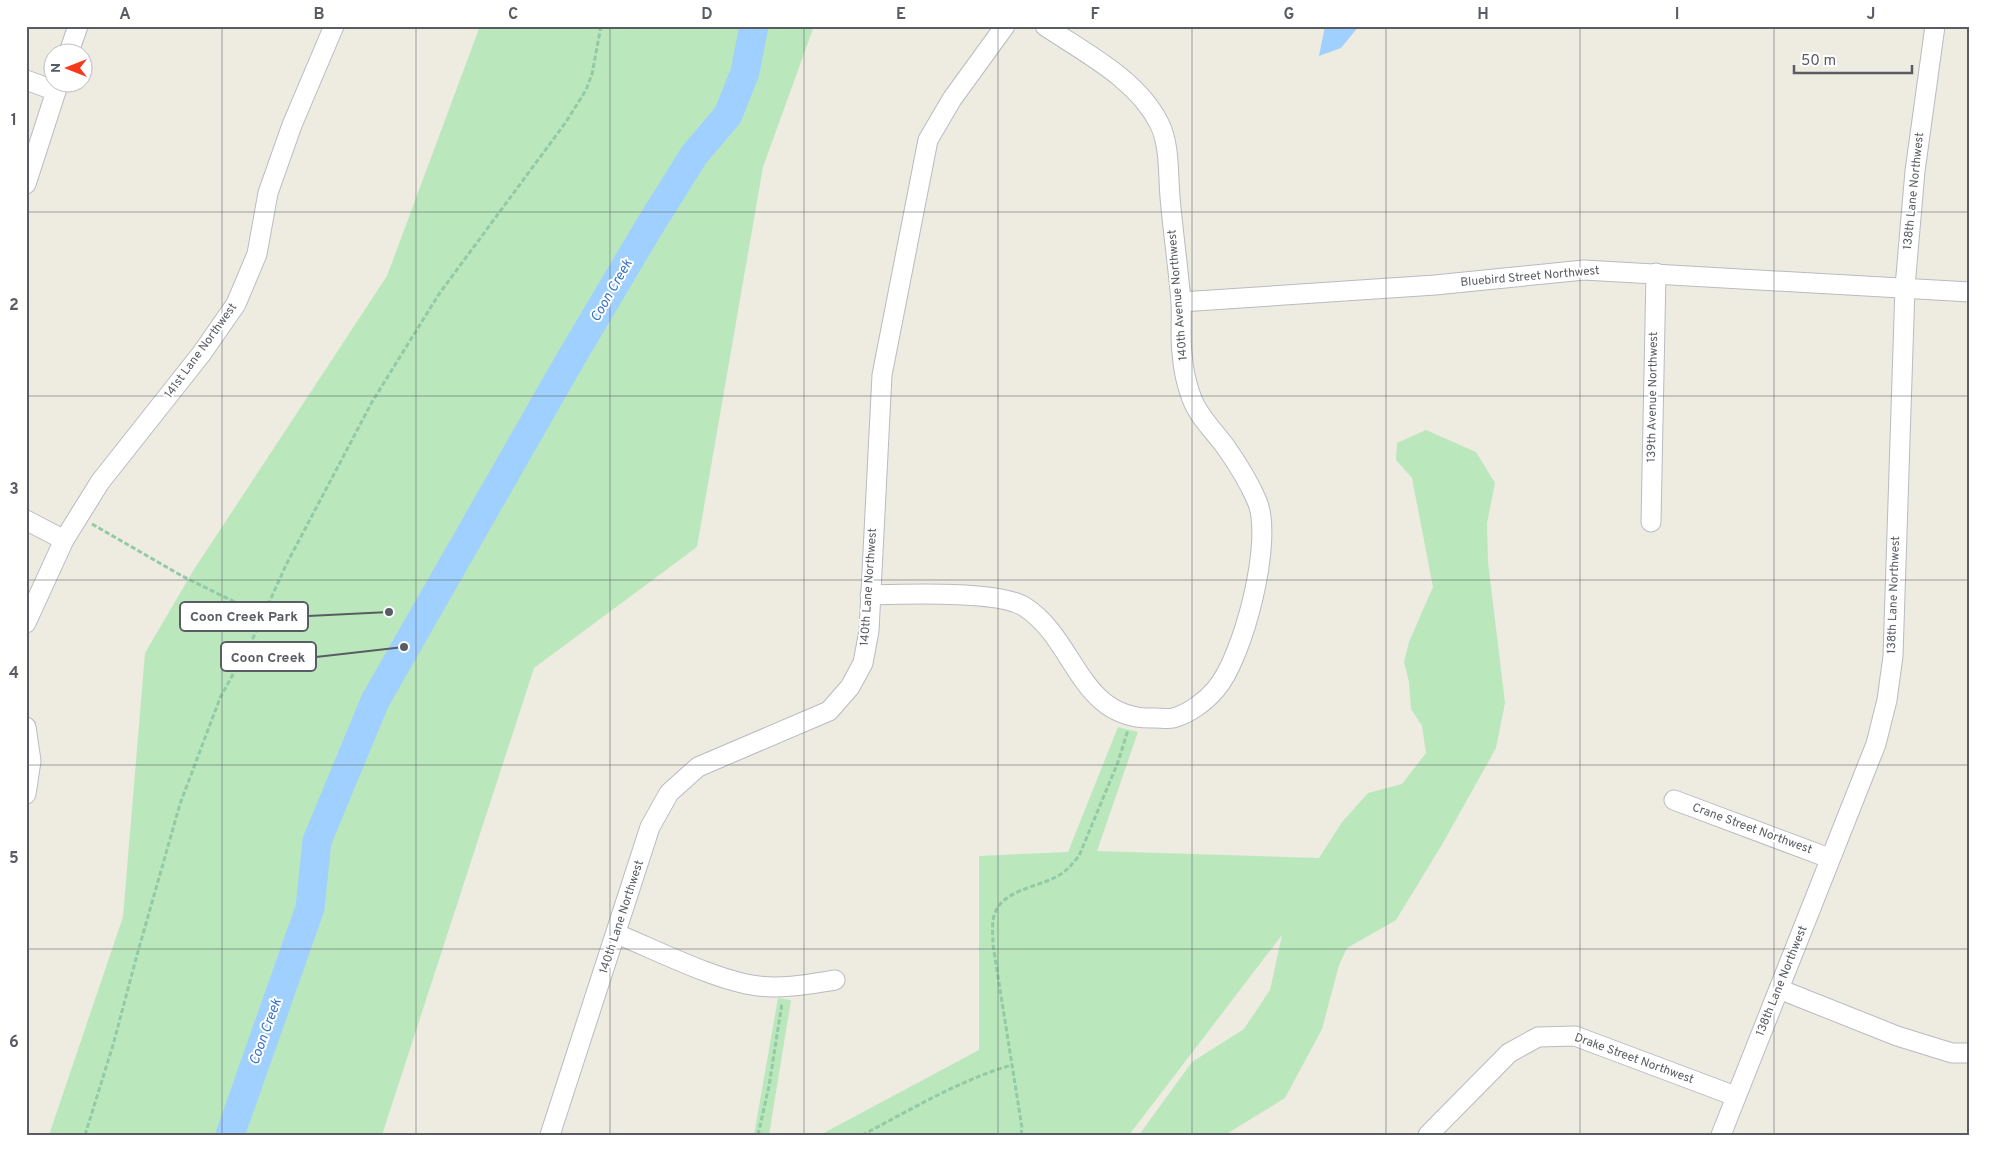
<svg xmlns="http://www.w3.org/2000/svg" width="1996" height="1161" font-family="Overpass,sans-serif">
<rect width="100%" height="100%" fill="#eeebe0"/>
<g fill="#bae8bc">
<path d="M 480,26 L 814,26 L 763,167 L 697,547 L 534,668 L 382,1135 L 49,1135 L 123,917 L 145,653 L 193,571 L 387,276 Z"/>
<path d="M 1426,430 L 1476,452 L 1495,483 L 1487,523 L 1488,562 L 1505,703 L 1496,748 L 1443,843 L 1396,920 L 1347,948 L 1339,965 L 1322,1029 L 1285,1098 L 1225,1135 L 1139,1135 L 1192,1062 L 1244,1029 L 1270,990 L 1282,935 L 1129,1135 L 820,1135 L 979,1050 L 979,856 L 1068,852 L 1118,727 L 1138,732 L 1097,851 L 1319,858 L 1342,822 L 1368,793 L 1402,784 L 1426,753 L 1422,726 L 1411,709 L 1409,682 L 1404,662 L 1409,642 L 1433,587 L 1412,478 L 1396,460 L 1397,443 Z"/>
<path d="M 778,998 L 791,1000 L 769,1135 L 754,1135 Z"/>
</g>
<path fill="#9fd0ff" d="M 1325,26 L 1359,26 L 1341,48 L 1319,56 Z"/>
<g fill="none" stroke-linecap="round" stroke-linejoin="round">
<path stroke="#9fd0ff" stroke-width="29" d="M 230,1135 L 310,908 L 317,841 L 375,701 L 570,360 L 649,227 L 694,155 L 728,115 L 745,72 L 754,26"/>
<g stroke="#b8bbc1" stroke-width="21">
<g id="street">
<path d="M 69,52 L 78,26"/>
<path d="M 26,80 L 56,91"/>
<path d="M 26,184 L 59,82"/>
<path d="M 1181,302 L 1435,285 L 1584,270 L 1970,292"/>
<path d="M 26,520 L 64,540"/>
<path d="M 1651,522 L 1656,273"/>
<path d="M 870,595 C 903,594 999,590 1025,607 C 1077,641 1079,721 1155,718 C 1161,718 1168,719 1173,718 C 1189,714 1206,701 1216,689 C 1243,658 1274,540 1257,501 C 1249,482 1237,463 1225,446 C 1214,431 1199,417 1192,399 C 1187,386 1183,367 1182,353 C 1180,336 1182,318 1181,301 C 1178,266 1173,232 1170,197 C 1168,174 1170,144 1159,123 C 1137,79 1085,53 1045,26"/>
<path d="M 26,623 L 64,540 L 100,482 L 202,353 L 236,304 L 257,254 L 268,193 L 292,125 L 334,26"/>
<path d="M 26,727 L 31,761 L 26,794"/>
<path d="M 1674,800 L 1829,858"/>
<path d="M 617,934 C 656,950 717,981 758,986 C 784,989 809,984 835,980"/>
<path d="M 1779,989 L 1897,1036 L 1952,1053 L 1970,1053"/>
<path d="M 550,1135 L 650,827 L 669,793 L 698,767 L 829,711 L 850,687 L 863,663 L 869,631 L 882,375 L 928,140 L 952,99 L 1005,26"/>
<path d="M 1428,1135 L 1509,1053 L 1538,1037 L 1575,1036 L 1735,1096"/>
<path d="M 1721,1135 L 1876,744 L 1887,700 L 1893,656 L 1905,287 L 1915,171 L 1935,26"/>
</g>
</g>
<g stroke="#93c9a4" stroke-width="3" stroke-dasharray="5 2.5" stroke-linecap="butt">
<path d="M 92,524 L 182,576 L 263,616"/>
<path d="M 85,1135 L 113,1045 L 137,955 L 180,804 L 220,698 L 254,636 L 286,565 L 372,402 L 439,294 L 566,122 L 586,90 L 592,74 L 601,26"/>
<path d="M 758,1135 L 769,1086 L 782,1003"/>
<path d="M 862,1135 C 911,1110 959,1080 1012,1065"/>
<path d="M 1021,1135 L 1022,1128 L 993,945 C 993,937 992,929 993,921 C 996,891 1035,888 1056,877 C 1066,872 1072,864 1079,856 L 1118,762 L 1128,730"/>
</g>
<use href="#street" stroke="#fff" stroke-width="19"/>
</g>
<path fill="none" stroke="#595d63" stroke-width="1" stroke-opacity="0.55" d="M 222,26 L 222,1135M 416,26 L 416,1135M 610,26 L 610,1135M 804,26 L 804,1135M 998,26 L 998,1135M 1192,26 L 1192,1135M 1386,26 L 1386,1135M 1580,26 L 1580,1135M 1774,26 L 1774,1135M 26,212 L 1970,212M 26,396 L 1970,396M 26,580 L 1970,580M 26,765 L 1970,765M 26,949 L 1970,949"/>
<g text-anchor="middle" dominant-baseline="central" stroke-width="4" stroke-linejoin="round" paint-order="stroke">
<g font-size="12" fill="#595d63" stroke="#fff">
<text transform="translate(1914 191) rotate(-84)">138th Lane Northwest</text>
<text transform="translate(1530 277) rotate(-5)">Bluebird Street Northwest</text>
<text transform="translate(1178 295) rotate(-95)">140th Avenue Northwest</text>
<text transform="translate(201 351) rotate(-54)">141st Lane Northwest</text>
<text transform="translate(1653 397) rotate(-89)">139th Avenue Northwest</text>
<text transform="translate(869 587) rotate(-86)">140th Lane Northwest</text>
<text transform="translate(1894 595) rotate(-88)">138th Lane Northwest</text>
<text transform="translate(1752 829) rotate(20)">Crane Street Northwest</text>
<text transform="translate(622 917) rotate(-72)">140th Lane Northwest</text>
<text transform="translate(1782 981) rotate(-68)">138th Lane Northwest</text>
<text transform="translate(1634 1059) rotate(20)">Drake Street Northwest</text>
</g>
<g font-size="14" font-style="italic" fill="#3573c4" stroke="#fff">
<text transform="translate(612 291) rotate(-60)">Coon Creek</text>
<text transform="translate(266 1032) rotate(-70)">Coon Creek</text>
</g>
</g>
<path fill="none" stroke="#595d63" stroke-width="2" d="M389 612L308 616M404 647L316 657"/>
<g fill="#595d63" stroke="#fff" stroke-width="2">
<circle cx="389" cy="612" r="5"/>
<circle cx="404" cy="647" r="5"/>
</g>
<g fill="#fff" stroke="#595d63" stroke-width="2">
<rect x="180" y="602" width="128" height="29" rx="5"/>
<rect x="221" y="642" width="95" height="29" rx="5"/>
</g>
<g font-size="14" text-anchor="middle" font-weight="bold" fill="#595d63">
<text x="244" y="621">Coon Creek Park</text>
<text x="268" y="662">Coon Creek</text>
</g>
<rect width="1996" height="1161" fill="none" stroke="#ffffff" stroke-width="55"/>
<g transform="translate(68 68) rotate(270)"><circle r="24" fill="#ffffff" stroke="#bdbec1"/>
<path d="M0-4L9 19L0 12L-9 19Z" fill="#f9371b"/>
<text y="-8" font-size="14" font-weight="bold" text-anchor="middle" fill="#595d63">N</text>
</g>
<path d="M1794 65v8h118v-8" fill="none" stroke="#595d63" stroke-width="2.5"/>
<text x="1801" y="65" font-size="15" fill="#595d63" stroke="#ffffff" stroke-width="4" paint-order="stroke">50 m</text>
<rect x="28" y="28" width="1940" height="1106" fill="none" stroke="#595d63" stroke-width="2"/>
<g font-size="16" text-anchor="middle" font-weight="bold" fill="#595d63">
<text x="125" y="19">A</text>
<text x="319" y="19">B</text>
<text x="513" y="19">C</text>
<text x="707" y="19">D</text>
<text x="901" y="19">E</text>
<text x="1095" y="19">F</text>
<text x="1289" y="19">G</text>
<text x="1483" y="19">H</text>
<text x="1677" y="19">I</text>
<text x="1871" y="19">J</text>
<text x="14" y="125">1</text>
<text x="14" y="310">2</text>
<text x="14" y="494">3</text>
<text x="14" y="678">4</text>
<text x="14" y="863">5</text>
<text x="14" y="1047">6</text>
</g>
</svg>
